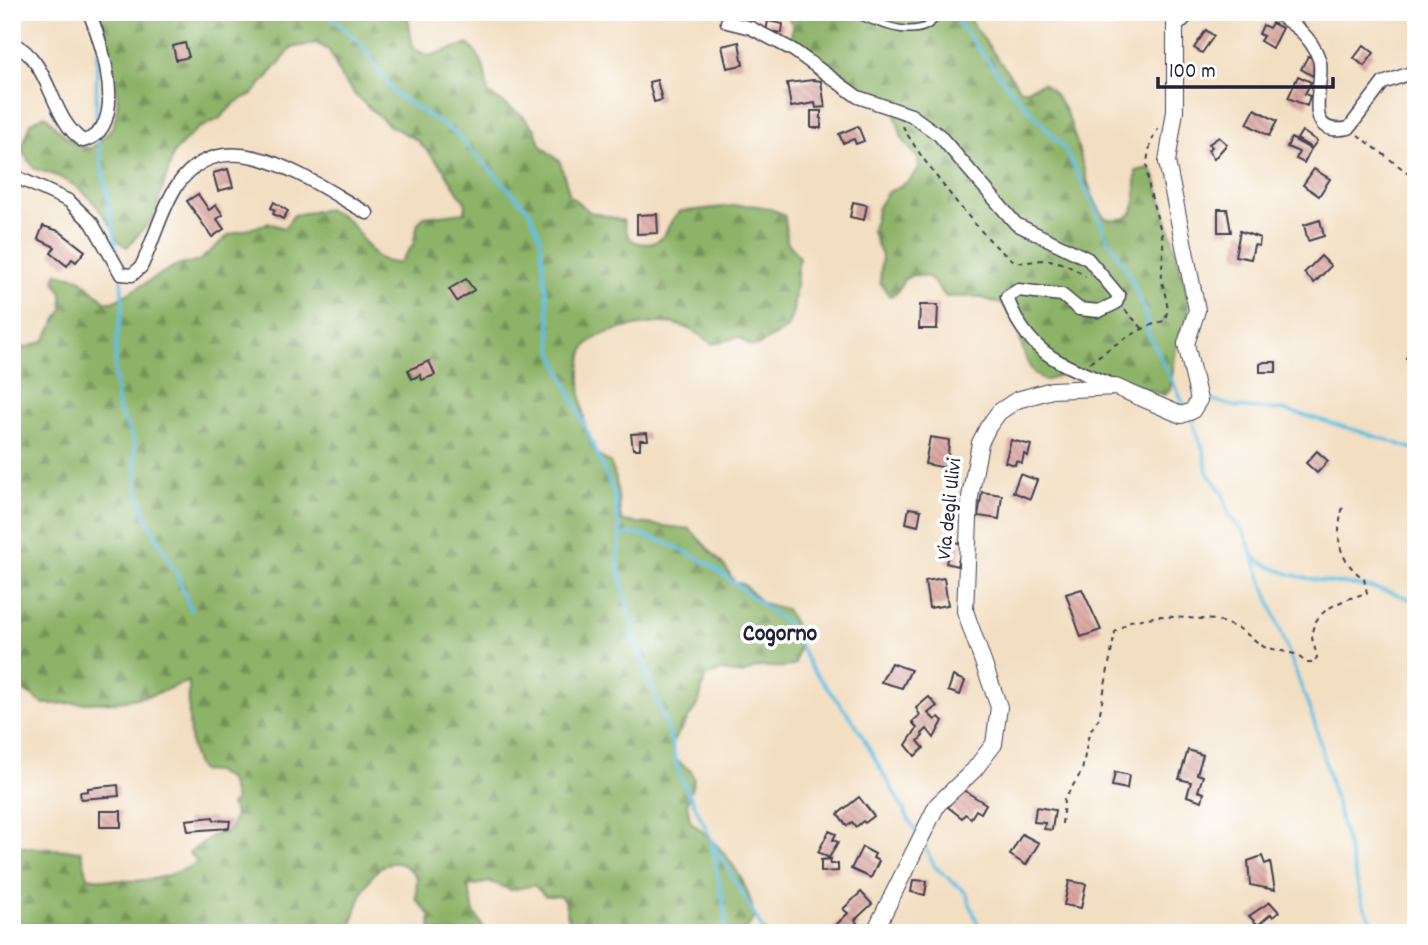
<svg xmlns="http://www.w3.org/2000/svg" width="1428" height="945" font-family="Dekko,sans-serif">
<defs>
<pattern id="forest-firs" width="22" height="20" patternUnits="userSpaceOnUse" patternTransform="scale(1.75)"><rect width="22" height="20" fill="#8db368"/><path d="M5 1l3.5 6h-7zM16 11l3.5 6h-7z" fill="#739157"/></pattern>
<pattern id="building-back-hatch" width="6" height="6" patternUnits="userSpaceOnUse" patternTransform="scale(1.75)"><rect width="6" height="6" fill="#daa7a0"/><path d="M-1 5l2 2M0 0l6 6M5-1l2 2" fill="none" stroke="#bb8f8b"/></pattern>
</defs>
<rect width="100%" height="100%" fill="#fff"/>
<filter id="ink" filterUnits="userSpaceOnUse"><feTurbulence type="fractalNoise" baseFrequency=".0143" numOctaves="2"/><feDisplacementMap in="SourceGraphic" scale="14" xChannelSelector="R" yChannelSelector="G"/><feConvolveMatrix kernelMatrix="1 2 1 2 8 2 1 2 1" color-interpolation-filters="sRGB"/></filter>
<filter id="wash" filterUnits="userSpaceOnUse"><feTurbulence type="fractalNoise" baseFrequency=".00686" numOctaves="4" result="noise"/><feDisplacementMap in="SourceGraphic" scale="28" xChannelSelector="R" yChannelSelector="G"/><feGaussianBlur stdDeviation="1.57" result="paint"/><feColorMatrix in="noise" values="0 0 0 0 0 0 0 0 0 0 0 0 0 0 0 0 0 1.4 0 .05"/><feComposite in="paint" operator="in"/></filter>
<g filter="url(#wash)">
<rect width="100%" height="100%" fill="#f2dec1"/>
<g fill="url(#forest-firs)" stroke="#586a52" stroke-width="2">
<path d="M 96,12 L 128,12 L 133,16 L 143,12 L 407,12 L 413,49 L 429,56 L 468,44 C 485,59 485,72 488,93 L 523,116 L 535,129 L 540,145 L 560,162 L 570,196 L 590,212 L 623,220 C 625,225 626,233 629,237 C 637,247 658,245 665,234 C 670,224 671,219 681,211 C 717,211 753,195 785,216 L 787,241 L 799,257 L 793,311 L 787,328 L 758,346 L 751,346 L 739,337 L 712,344 C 700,335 689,327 674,324 C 656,320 599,330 587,345 C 573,363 583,423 591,445 C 594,453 602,459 610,462 L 616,479 L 621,521 L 690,529 L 726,568 L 735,583 L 743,584 L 762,603 L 786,609 C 800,633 802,636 795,664 C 776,673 766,659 744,674 L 721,671 L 705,677 L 699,702 L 672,743 L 676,760 L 691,771 L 694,779 L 687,804 L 690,821 C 722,846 749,877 754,918 L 744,933 L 571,933 L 565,902 L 560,896 L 545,896 L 534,885 L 511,890 L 491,882 L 468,886 L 474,912 L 485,930 L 483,933 L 431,933 L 430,915 L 416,899 L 417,877 C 381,833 354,902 351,933 L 12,933 L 12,846 L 81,851 L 88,877 C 128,884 163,883 198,862 L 189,853 L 210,837 L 231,829 L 235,813 L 231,806 L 235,800 L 229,780 L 215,772 L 201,771 C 186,754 189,704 189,681 L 152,695 L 115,702 L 44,704 L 12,683 L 12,296 L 15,334 L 23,349 L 44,341 L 63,309 L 62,294 L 55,280 L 57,273 L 79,278 L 105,301 L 113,302 L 175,266 L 199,261 L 229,235 L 269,223 L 284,228 L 294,215 L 327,209 C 334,213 345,217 350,223 C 366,240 371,264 399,263 L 413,245 L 418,223 L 424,217 L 465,212 L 466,204 L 442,167 L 417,140 L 390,126 L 356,96 L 341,77 L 329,50 L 316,43 L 292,48 L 254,93 L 236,102 L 219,119 L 197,129 L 174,152 L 154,217 L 127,247 C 117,243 116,235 111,226 C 90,193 72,178 35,169 L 21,150 L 31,123 L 45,115 C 58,129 72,148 92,148 C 99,141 111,132 114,123 C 125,92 107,41 96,12 Z"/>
<path d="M 784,12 L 964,12 L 1020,89 L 1028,89 L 1043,83 C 1081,109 1077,182 1105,218 C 1142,227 1135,197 1136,171 L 1148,168 L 1154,173 L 1188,295 L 1188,316 L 1178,337 L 1170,390 L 1165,395 L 1110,377 L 1060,375 L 1045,381 C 1025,371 1024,350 1018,331 C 1015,322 1009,314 1004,305 L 979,297 L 946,297 L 929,277 L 913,275 L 904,279 L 897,293 L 890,296 L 880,282 L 882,256 L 872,232 L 878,207 L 887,193 L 909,181 L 919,168 L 918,159 L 902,138 L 892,105 L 864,93 L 790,42 L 793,25 Z"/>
</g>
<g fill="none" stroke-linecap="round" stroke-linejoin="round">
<g stroke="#64bee1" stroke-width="3.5">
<path d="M 325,12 L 360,43 L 395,94 L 455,133 L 529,210 L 540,236 L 553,353 L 614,493 L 620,535 L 618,564 L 636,644 L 669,732 L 679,773 L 712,841 L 765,933"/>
<path d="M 950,12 L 1008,86 L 1064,148 L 1095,206 L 1104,232 L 1128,272 L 1145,312 L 1148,333 L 1186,408"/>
<path d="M 96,126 L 97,53"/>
<path d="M 97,137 L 118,257"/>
<path d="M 121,279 L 123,306 L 116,345 L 115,378 L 118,409 L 133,437 L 138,489 L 147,519 L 177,574 L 191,610"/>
<path d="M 1205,399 C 1217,400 1226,405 1237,407 C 1254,410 1273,407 1291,412 C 1333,423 1374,435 1416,450"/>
<path d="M 1190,415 L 1204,452 L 1207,472 L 1222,492 L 1230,516 L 1245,534 L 1315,724 L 1363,904 L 1378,933"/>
<path d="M 620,535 L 640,534 L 679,548 L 712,566 L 790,626 L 810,666 L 855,723 L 917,834"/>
<path d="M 1255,558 C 1304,591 1363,576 1416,602"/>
<path d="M 923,843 L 935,867 L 966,893 L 981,933"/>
<path d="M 712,845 L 725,912 L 725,933"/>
</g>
</g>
<g id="blocks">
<g fill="url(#building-back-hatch)">
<path d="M 768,21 L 783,24 L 782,33 L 774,32 L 775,38 L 765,36 Z"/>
<path d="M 1272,23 L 1282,28 L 1272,48 L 1260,41 L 1263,36 L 1259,34 L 1263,25 L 1269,28 Z"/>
<path d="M 1206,30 L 1214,36 L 1202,53 L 1194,48 Z"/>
<path d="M 739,42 L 743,65 L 727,68 L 722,46 Z"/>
<path d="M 185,43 L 189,57 L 176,60 L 173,46 Z"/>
<path d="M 1364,45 L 1374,53 L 1364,66 L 1354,58 Z"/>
<path d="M 1308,56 L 1314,59 L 1313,76 L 1301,69 Z"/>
<path d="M 1298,76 L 1311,82 L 1305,94 L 1310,96 L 1307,106 L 1288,98 Z"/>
<path d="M 657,80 L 662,100 L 654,102 L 649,82 Z"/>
<path d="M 813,80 L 821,81 L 825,107 L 816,108 L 815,103 L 791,107 L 787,83 Z"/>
<path d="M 1255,109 L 1277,121 L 1269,136 L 1247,124 Z"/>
<rect x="811" y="111" width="10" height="17"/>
<path d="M 858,126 L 864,141 L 856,144 L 854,139 L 843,143 L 839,134 Z"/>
<path d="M 1302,131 L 1317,141 L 1312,148 L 1297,139 Z"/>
<path d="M 1219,137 L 1227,144 L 1214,159 L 1208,150 L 1212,147 L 1209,144 Z"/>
<path d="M 1291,138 L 1311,149 L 1304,163 L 1296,159 L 1299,152 L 1287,147 Z"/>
<path d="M 228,169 L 233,187 L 218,191 L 213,173 Z"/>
<path d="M 1314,169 L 1330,179 L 1319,196 L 1303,185 Z"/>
<path d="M 198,194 L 209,210 L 216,205 L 223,215 L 217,219 L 224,229 L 212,237 L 187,201 Z"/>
<path d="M 274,202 L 288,211 L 283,219 L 273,214 L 275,210 L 271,208 Z"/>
<path d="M 853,202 L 867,205 L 864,220 L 850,217 Z"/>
<path d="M 1218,209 L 1227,209 L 1231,232 L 1218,232 Z"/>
<path d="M 657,214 L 658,233 L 637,234 L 637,215 Z"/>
<path d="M 1320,220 L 1324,236 L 1308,241 L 1304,225 Z"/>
<path d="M 43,226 L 59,231 L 85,251 L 76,262 L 72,259 L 67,266 L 51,253 L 55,247 L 38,239 Z"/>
<path d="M 1240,231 L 1260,238 L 1259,246 L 1254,245 L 1251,259 L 1235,256 Z"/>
<path d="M 1321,256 L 1331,266 L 1314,283 L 1304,273 Z"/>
<path d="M 466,279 L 474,290 L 457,301 L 449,289 Z"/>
<path d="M 920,305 L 938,305 L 937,329 L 919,329 Z"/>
<path d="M 1414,345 L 1416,347 L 1416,373 L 1412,370 L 1414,363 L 1406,358 Z"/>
<path d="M 429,361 L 435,375 L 422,380 L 420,375 L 412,379 L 408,370 Z"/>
<path d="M 1264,362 L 1276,362 L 1276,372 L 1260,372 L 1260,364 Z"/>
<path d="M 647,433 L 648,440 L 640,440 L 640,449 L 633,449 L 631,434 Z"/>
<path d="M 930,437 L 949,440 L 947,468 L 925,464 Z"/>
<path d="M 1011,440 L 1031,445 L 1028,456 L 1024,454 L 1022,463 L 1016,461 L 1015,465 L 1005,462 Z"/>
<path d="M 1317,451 L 1328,461 L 1317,473 L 1306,463 Z"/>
<path d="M 1020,474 L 1037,480 L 1030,499 L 1013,492 Z"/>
<path d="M 982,492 L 1002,495 L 999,519 L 978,516 Z"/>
<path d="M 909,508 L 921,510 L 918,526 L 906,523 Z"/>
<path d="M 947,540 L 963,544 L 957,566 L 946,563 L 949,551 L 944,550 Z"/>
<path d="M 944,578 L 948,605 L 929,608 L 925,581 Z"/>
<path d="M 1082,589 L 1101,630 L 1081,637 L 1066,594 Z"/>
<path d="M 891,663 L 911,670 L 902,688 L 881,682 Z"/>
<path d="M 953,676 L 965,681 L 960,695 L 948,691 Z"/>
<path d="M 929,697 L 937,706 L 928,713 L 935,720 L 939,717 L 943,721 L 934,738 L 927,729 L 922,734 L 923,736 L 918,741 L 924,748 L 915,756 L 906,745 L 917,728 L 912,722 L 920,715 L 916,708 Z"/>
<path d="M 1188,750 L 1203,755 L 1197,774 L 1203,776 L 1198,791 L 1204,793 L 1202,801 L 1187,796 L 1191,782 L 1179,779 Z"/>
<path d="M 1115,772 L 1129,775 L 1127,789 L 1112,786 Z"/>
<path d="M 118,785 L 119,796 L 81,799 L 80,792 L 88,791 L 88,788 Z"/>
<path d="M 960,788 L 986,804 L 981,813 L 976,810 L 971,818 L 965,814 L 962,818 L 948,807 Z"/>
<path d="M 859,797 L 874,816 L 865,823 L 863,821 L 856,827 L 852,822 L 847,826 L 838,814 Z"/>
<path d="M 1036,807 L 1055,810 L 1052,830 L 1044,829 L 1045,823 L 1034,822 Z"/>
<rect x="100" y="811" width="21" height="16"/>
<path d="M 213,817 L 214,820 L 230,821 L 229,828 L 188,831 L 186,820 Z"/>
<path d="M 829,831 L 836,834 L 833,840 L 838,842 L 829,858 L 818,852 Z"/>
<path d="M 1022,834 L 1039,843 L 1026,865 L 1010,855 Z"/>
<path d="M 862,847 L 875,854 L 873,858 L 879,861 L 871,878 L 851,869 Z"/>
<path d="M 1262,856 L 1265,864 L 1270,862 L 1275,890 L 1250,885 L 1248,861 Z"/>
<path d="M 831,859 L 830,864 L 838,864 L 838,871 L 821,872 L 821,860 Z"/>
<path d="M 913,880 L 927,881 L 925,895 L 911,892 Z"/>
<path d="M 1069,881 L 1086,884 L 1081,908 L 1064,905 Z"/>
<path d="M 861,892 L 872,904 L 855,920 L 859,926 L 853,933 L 828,933 L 848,913 L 843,909 Z"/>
<path d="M 1270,902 L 1279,912 L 1273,917 L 1271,914 L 1258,925 L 1249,916 Z"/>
</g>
</g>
</g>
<g filter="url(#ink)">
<use href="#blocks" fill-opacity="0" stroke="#413e4f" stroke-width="2"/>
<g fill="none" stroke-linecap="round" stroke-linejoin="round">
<g stroke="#413e4f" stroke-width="9">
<path id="service" d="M 850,12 C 876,22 923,46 939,12"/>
</g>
<g stroke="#413e4f" stroke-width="15">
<g id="minor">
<path d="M 1274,12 C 1294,24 1311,36 1319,59 C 1327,80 1297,139 1349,128 L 1383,83 L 1416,71"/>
<path d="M 727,22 L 751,28 L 793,50 L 858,97 L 911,115 L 939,135 L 1016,224 L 1088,259 L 1119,296 L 1116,303 L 1099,311 L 1079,309 L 1062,295 L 1018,290 L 1007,297 C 1027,354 1062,365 1115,386"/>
<path d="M 1174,29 L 1191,12"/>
<path d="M 12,43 C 52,61 49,118 83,141 C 130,129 102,43 89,12"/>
<path d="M 12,175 L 69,201 L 92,223 L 121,274 L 132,275 L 141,267 C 153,243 162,208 176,187 C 225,114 312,183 367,213"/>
</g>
</g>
<g stroke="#413e4f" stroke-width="18">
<path id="tertiary" d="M 874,933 L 937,805 L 974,770 L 994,744 L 999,707 L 965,611 L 970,497 L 980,443 L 988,427 L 999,412 L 1017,400 L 1052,390 L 1116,387 L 1181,415 L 1192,411 L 1199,400 L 1186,344 L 1197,310 L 1167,162 L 1175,111 L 1175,12"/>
</g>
<g stroke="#413e4f" stroke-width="2" stroke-dasharray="5 5" stroke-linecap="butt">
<path d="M 903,126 C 913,150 993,253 1015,261 C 1024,265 1037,259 1047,260 C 1061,261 1076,269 1086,277"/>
<path d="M 1358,135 L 1416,179"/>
<path d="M 1125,310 L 1144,330"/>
<path d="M 1090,363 C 1106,349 1144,325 1164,321 C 1172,305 1163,295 1162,279 C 1161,265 1165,249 1162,235 C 1153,200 1136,164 1158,129"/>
<path d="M 1062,824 L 1064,800 L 1082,771 L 1089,733 L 1099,718 L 1115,632 L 1130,621 L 1159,616 L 1216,620 L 1240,629 L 1264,647 L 1295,654 L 1307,663 L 1314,663 L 1317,657 C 1316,650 1312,642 1312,636 C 1312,609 1346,599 1367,593 L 1364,579 C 1337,558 1335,539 1343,506"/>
</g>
<use href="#service" stroke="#fff" stroke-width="6"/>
<use href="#minor" stroke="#fff" stroke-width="12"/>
<use href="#tertiary" stroke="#fff" stroke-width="16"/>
</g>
</g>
<g text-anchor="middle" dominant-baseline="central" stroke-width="7" stroke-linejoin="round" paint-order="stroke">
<g font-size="21" fill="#22223b" stroke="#fff">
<text transform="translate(951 509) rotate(-84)">Via degli Ulivi</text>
</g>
<g font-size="24" font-weight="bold" fill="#22223b" stroke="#fff">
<text x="780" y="635">Cogorno</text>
</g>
</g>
<rect width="1428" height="945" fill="none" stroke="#fff" stroke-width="42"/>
<path d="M1158 77v10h175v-10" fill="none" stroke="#22223b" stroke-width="3.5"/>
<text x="1169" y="77" font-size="21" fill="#22223b" stroke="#ffffff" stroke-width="5" paint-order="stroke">100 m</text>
</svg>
